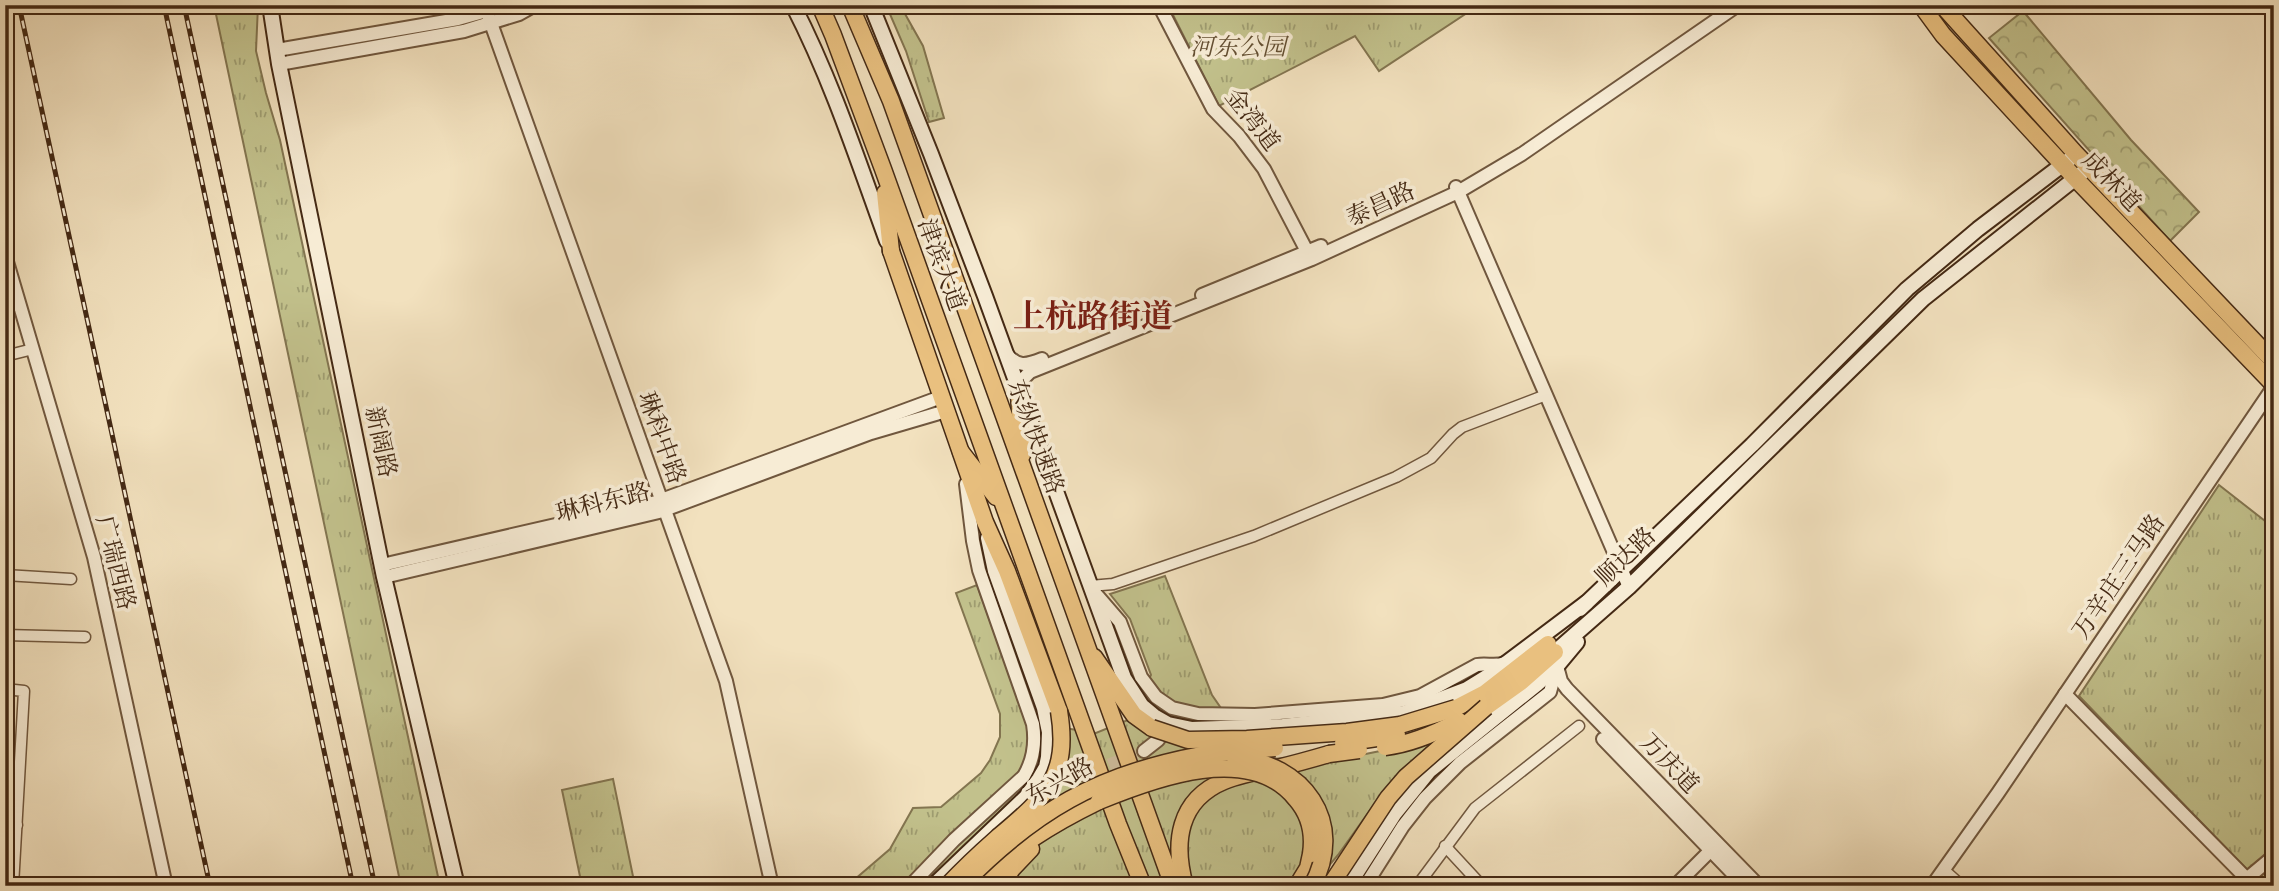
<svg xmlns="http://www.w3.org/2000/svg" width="2279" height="891" font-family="'Libre Bodoni','Noto Serif SC',serif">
<defs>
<pattern id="grass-tufts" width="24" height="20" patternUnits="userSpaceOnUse" patternTransform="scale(1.75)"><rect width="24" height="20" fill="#c2c18c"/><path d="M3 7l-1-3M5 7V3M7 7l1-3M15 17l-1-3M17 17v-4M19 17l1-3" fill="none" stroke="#9f9d71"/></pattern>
<pattern id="forest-crowns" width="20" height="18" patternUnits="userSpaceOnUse" patternTransform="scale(1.75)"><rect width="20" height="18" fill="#c2c18c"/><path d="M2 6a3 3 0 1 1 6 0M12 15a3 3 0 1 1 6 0" fill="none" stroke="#9f9d71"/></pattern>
</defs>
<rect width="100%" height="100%" fill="#f2e1be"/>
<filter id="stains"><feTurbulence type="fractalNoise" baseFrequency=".00286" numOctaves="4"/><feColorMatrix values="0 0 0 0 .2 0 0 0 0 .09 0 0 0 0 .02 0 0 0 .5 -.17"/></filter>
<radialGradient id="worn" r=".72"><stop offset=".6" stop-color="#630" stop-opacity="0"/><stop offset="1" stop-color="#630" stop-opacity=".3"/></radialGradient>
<g fill="url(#grass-tufts)" stroke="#837550" stroke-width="2">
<path d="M 214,5 L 258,5 L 256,51 L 266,93 L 280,140 L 440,886 L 401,886 Z"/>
<path d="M 886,5 L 900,5 L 923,46 L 944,118 L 929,122 L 906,51 Z"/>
<path d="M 1168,5 L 1479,5 L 1379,71 L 1355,36 L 1219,106 Z"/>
<path d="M 2219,485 L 2274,528 L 2274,886 L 2263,886 L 2079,696 Z"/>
<path d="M 1165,576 L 1212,695 L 1256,759 L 1351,757 L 1434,740 L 1381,795 L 1338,855 L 1312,886 L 847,886 L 890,849 L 913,808 L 941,807 L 981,773 L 990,760 L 1000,737 L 1000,714 L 956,593 L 977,585 L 1026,722 L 1096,733 L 1128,720 L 1151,675 L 1130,619 L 1110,594 Z"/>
<path d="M 613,779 L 635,886 L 582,886 L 562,790 Z"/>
</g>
<path fill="url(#forest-crowns)" stroke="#837550" stroke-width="2" d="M 2023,11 L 2131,140 L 2199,212 L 2170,241 L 1989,38 Z"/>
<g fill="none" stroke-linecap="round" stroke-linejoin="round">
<path stroke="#cfbc9c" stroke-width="12" stroke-dasharray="12 6" stroke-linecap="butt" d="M 1092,771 L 1144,751"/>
<g stroke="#70573e" stroke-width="13">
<g id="minor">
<path d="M 5,356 L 33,349"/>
<path d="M 5,575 L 71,579"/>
<path d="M 1090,586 L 1113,584 L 1254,536 L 1396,477 L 1431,458 L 1453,434 L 1462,427 L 1546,395"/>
<path d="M 5,635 L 85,637"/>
<path d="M 5,689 L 24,691 L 13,886"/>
<path d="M 5,824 L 17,825"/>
<path d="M 1445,846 L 1482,886"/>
<path d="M 1944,870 L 1962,886"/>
<path d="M 1417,886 L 1475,808 L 1579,726"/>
</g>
</g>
<g stroke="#70573e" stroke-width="16">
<g id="tertiary">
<path d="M 1159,5 L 1213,109 L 1239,136 L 1264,169 L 1311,259"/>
<path d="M 487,12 L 726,681 L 772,886"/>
<path d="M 277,50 L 458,19 L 508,5"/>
<path d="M 279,64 L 464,31 L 519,14 L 535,5"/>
<path d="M 1456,187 L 1629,587"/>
<path d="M 5,255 L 94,557 L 166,886"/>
<path d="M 1202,295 L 1321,246"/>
<path d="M 1006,353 C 1017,368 1027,365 1042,359"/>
<path d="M 1019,391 L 1021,381 L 1030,372 L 1312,259 L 1458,192 L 1522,154 L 1738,5"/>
<path d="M 382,565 L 656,502 L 941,397"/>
<path d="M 384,577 L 659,512 L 871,433 L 946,411"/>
<path d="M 1095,593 L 1120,622 L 1141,677 L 1156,697 L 1172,708 L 1198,714 L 1255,715 L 1383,705 L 1420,696 L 1477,665 C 1487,663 1495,667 1505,663"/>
<path d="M 1557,666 L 1561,681 L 1567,689 L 1759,886"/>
<path d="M 2065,694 L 2246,878"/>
<path d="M 1603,739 L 1745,886"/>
<path d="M 1144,751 L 1158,740 L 1168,724"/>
<path d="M 1051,768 L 1069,774 L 1085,774"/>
<path d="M 910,886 L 954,840 L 1024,776 C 1034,759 1036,743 1033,724 L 979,570 L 973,541 L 966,484"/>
<path d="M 1365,886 L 1403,826 L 1425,798 L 1460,763 L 1550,692 L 1557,666"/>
<path d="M 1675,886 L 1715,846"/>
<path d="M 1932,886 L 1998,793 L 2274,386"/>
<path d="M 2238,886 L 2274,856"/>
</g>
</g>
<g stroke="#442914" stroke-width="18">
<g id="secondary">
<path d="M 270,5 L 279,64 L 384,577 L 457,886"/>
<path d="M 793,5 C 832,81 858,161 887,241"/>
<path d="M 871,5 L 931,154 L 985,296 L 1124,678 L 1142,706 L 1154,716 L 1168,724 L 1192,729 L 1283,726 L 1404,713 L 1467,689 L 1493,673 L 1586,603"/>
<path d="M 1580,609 L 1752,445 L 1907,289 L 1978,229 L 2070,159"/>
<path d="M 1555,652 L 1629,587 L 1923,299 L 2082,173"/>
<path d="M 933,886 L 1026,797 L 1039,779 L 1046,767 L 1048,757 L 1049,732 L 1044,708 L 995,571 L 988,538"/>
<path d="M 1348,886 L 1395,813 L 1429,771 L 1537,684 L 1557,666 L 1577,642"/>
</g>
</g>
<g stroke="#442914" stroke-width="19">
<g id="primary">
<path d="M 1921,5 L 1943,35 L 2075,178 L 2274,385"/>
<path d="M 1942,5 L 2076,154 L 2274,362"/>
<path d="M 891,251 L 985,522 L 1007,571 L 1059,711"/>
<path d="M 1094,657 L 1134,715 L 1152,728"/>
<path d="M 1486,707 L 1521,682 L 1555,652"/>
<path d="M 1456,708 L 1485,693 L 1548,644"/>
<path d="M 1185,886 C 1173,843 1178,800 1224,781 C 1241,774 1259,771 1277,768 C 1294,764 1312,759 1329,754"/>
</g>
</g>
<g stroke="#442914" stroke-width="19">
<g id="trunk">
<path d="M 820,5 L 833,35 L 883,169 L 1118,824 L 1143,886"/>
<path d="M 850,5 L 891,101 L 1173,886"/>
<path d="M 885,193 L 891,251"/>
<path d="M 1019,391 L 1022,455"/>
<path d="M 961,452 L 996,497"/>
<path d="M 977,886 C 1016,846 1050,825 1099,801"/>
<path d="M 1001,886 L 1012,869 L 1031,849"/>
<path d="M 1297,886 L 1308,868 L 1311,854"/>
</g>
</g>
<use href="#minor" stroke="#f7ecd5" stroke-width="10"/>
<use href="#tertiary" stroke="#f7ecd5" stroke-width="12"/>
<use href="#secondary" stroke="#f7ecd5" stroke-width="14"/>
<use href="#primary" stroke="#e9c07f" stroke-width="16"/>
<use href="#trunk" stroke="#e9c07f" stroke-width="16"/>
<g stroke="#442914" stroke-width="5">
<g id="rail">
<path d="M 19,5 L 210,886"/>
<path d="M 164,5 L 353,886"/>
<path d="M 184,5 L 375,886"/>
</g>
</g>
<use href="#rail" stroke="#f7ecd5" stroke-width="2.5" stroke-dasharray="8" stroke-linecap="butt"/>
<g stroke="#442914" stroke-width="19" stroke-linecap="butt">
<g id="primary-bridge">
<path d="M 1152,728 L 1188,740 L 1247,739 L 1347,732 L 1400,725 L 1456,708"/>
<path d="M 1343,743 L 1397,735"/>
<path d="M 1385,747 C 1411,744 1436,733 1459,721"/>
<path d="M 1329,754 L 1359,750"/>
<path d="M 1201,755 L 1275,748"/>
<path d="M 1235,758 C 1303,763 1347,822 1312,886"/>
<path d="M 947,886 C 963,869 980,853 997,838 C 1044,798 1070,778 1059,711"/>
<path d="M 1330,886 L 1388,798 L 1406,777 L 1486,707"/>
</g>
</g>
<g stroke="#442914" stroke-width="19" stroke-linecap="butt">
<g id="trunk-bridge">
<path d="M 1099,801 C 1155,778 1251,742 1296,799 C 1310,815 1314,834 1311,854"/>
<path d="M 961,886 C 1034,811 1098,774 1201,755"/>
</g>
</g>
<use href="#primary-bridge" stroke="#e9c07f" stroke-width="16"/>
<use href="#trunk-bridge" stroke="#e9c07f" stroke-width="16"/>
</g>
<g text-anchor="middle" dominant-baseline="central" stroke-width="7" stroke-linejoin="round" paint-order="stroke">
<g font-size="24" font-style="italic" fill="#644f32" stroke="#f7ecd5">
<text x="1238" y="48">河东公园</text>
</g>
<g font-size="24" fill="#442914" stroke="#f7ecd5">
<text transform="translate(1252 120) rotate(52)">金湾道</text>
<text transform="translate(2111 182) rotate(46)">成林道</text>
<text transform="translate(1381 205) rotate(-25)">泰昌路</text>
<text transform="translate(941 265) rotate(70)">津滨大道</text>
<text transform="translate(1035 437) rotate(70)">东纵快速路</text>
<text transform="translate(661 438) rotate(70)">琳科中路</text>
<text transform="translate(380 442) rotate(78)">新阔路</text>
<text transform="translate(603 503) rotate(-14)">琳科东路</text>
<text transform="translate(1626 557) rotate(-44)">顺达路</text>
<text transform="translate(115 563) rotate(76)">广瑞西路</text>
<text transform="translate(2119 577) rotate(-56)">万辛庄三马路</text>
<text transform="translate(1669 764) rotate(46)">万庆道</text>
<text transform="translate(1060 782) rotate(-29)">东兴路</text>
</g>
<g font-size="32" font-weight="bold" fill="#7a1f14" stroke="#f7ecd5">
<text x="1093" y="317">上杭路街道</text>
</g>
</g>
<rect width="2279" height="891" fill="none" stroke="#f2e1be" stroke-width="28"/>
<rect x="7" y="7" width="2265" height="877" fill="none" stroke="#442914" stroke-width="3.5"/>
<rect x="14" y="14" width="2251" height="863" fill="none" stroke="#442914" stroke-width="2"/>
<rect width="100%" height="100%" filter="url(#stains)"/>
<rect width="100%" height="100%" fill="url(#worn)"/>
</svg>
